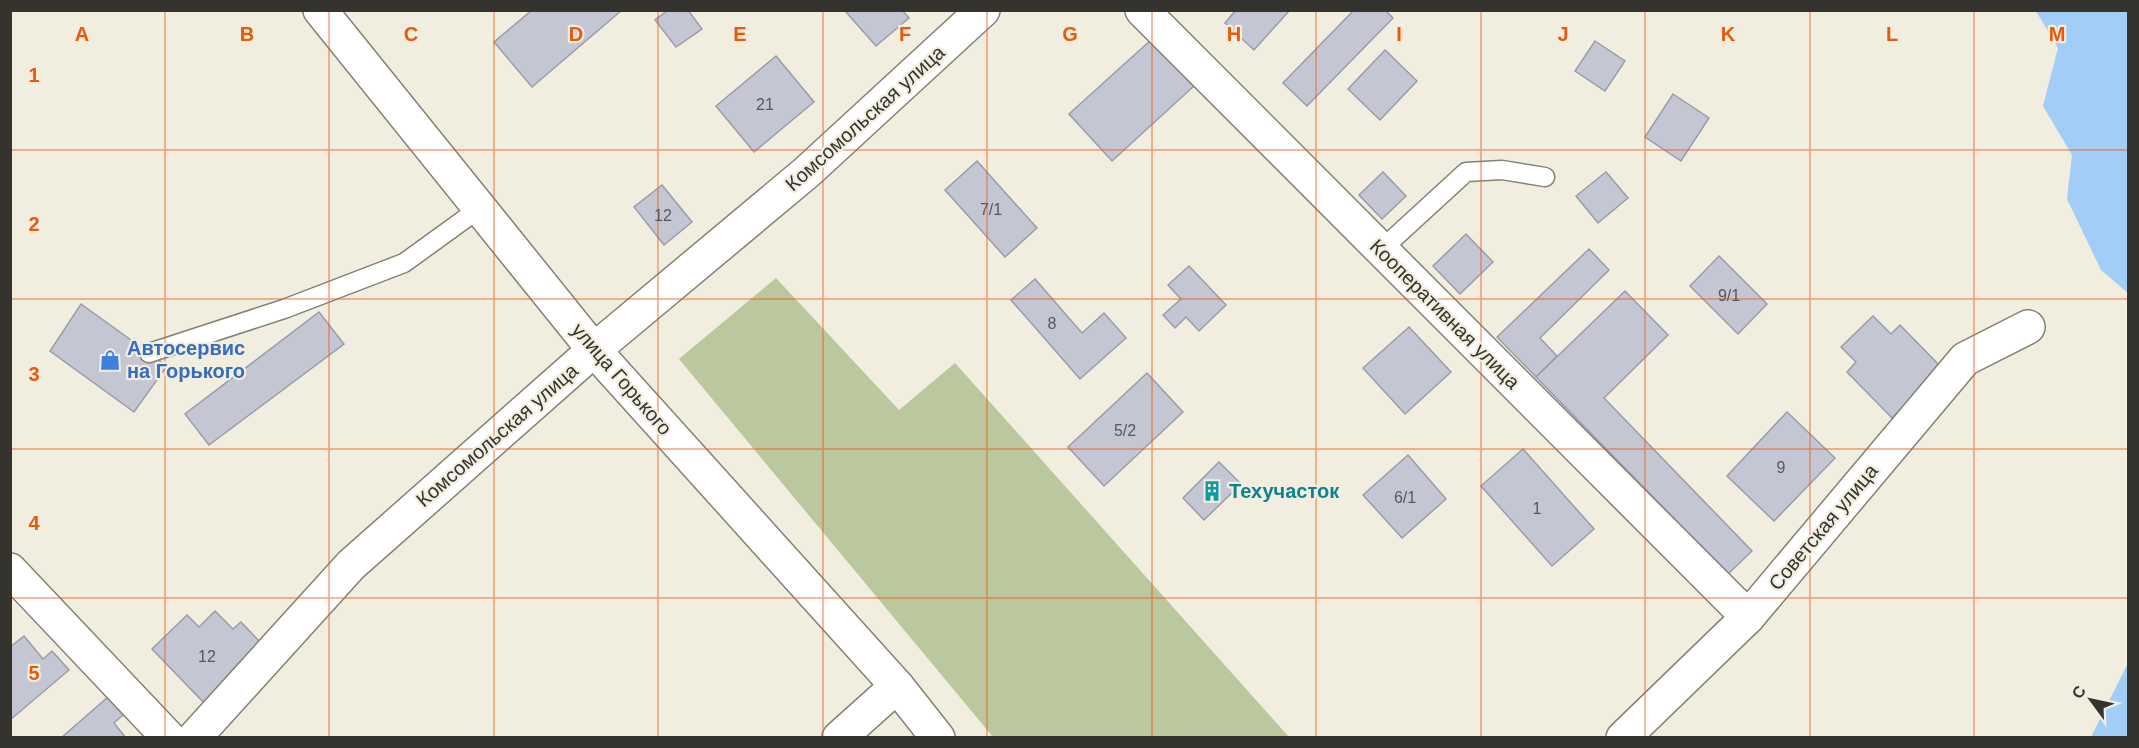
<svg xmlns="http://www.w3.org/2000/svg" width="2139" height="748" font-family="Arial,sans-serif">
<rect width="100%" height="100%" fill="#f1eee0"/>
<path fill="#bbc79d" d="M 776,278 L 899,410 L 955,363 L 1289,737 L 993,737 L 679,359 Z"/>
<g fill="#a1cdf7">
<path d="M 2036,11 L 2128,11 L 2128,293 L 2101,270 L 2067,199 L 2072,155 L 2043,106 L 2058,48 Z"/>
<path d="M 2128,663 L 2128,737 L 2091,737 Z"/>
</g>
<g fill="#c4c6d3" stroke="#9b9ca9" stroke-width="1.5">
<path d="M 532,10 L 622,10 L 532,87 L 494,42 Z"/>
<path d="M 668,10 L 688,10 L 702,29 L 676,47 L 655,20 Z"/>
<path d="M 848,10 L 902,10 L 909,18 L 876,46 L 846,12 Z"/>
<path d="M 1236,10 L 1288,10 L 1289,11 L 1254,50 L 1225,23 Z"/>
<path d="M 1354,10 L 1385,10 L 1393,18 L 1307,106 L 1283,83 Z"/>
<path d="M 1152,39 L 1194,86 L 1112,161 L 1069,114 Z"/>
<path d="M 1595,41 L 1625,61 L 1605,91 L 1575,71 Z"/>
<path d="M 1385,50 L 1417,81 L 1380,120 L 1348,89 Z"/>
<path d="M 776,56 L 814,102 L 754,152 L 716,106 Z"/>
<path d="M 1673,94 L 1709,118 L 1681,161 L 1645,137 Z"/>
<path d="M 977,161 L 1037,228 L 1005,257 L 945,190 Z"/>
<path d="M 1383,172 L 1406,196 L 1382,219 L 1359,195 Z"/>
<path d="M 1606,172 L 1628,198 L 1598,223 L 1576,196 Z"/>
<path d="M 662,185 L 692,222 L 664,245 L 634,207 Z"/>
<path d="M 1466,234 L 1493,262 L 1460,294 L 1433,266 Z"/>
<path d="M 1589,249 L 1609,270 L 1540,338 L 1557,356 L 1536,377 L 1497,337 Z"/>
<path d="M 1719,256 L 1767,304 L 1738,334 L 1690,286 Z"/>
<path d="M 1189,266 L 1226,305 L 1199,331 L 1186,317 L 1175,328 L 1163,315 L 1181,299 L 1168,285 Z"/>
<path d="M 1035,279 L 1082,333 L 1104,313 L 1126,338 L 1080,379 L 1011,300 Z"/>
<path d="M 1625,291 L 1668,335 L 1604,398 L 1752,551 L 1728,574 L 1536,377 Z"/>
<path d="M 81,304 L 167,366 L 134,412 L 50,351 Z"/>
<path d="M 319,312 L 344,344 L 209,445 L 185,414 Z"/>
<path d="M 1873,316 L 1891,334 L 1900,325 L 1942,368 L 1892,418 L 1847,372 L 1856,362 L 1841,347 Z"/>
<path d="M 1409,327 L 1451,372 L 1405,414 L 1363,368 Z"/>
<path d="M 1147,373 L 1183,412 L 1104,486 L 1068,447 Z"/>
<path d="M 1787,412 L 1835,458 L 1774,521 L 1727,476 Z"/>
<path d="M 1523,449 L 1594,529 L 1552,566 L 1481,486 Z"/>
<path d="M 1408,455 L 1446,499 L 1402,538 L 1363,495 Z"/>
<path d="M 1219,462 L 1241,484 L 1204,520 L 1183,498 Z"/>
<path d="M 215,611 L 233,629 L 241,622 L 260,642 L 209,708 L 152,649 L 187,615 L 199,627 Z"/>
<path d="M 24,636 L 43,659 L 52,651 L 69,670 L 10,720 L 10,647 Z"/>
<path d="M 109,696 L 124,714 L 114,723 L 126,738 L 61,738 Z"/>
</g>
<g fill="none" stroke-linecap="round" stroke-linejoin="round">
<g stroke="#848175" stroke-width="21">
<g id="lane">
<path d="M 1381,250 L 1466,172 L 1502,170 L 1545,177"/>
<path d="M 149,353 L 284,309 L 404,263 L 480,208"/>
</g>
</g>
<g stroke="#848175" stroke-width="36">
<g id="street">
<path d="M 1142,10 L 1748,617"/>
<path d="M 10,570 L 169,738"/>
<path d="M 194,738 L 351,565 L 594,350 L 807,172 L 983,10"/>
<path d="M 839,738 L 897,686"/>
<path d="M 1623,738 L 1748,617 L 1965,359 L 2028,327"/>
</g>
</g>
<g stroke="#848175" stroke-width="36">
<path id="secondary" d="M 320,10 L 594,350 L 897,686 L 938,738"/>
</g>
<use href="#lane" stroke="#fff" stroke-width="18"/>
<use href="#street" stroke="#fff" stroke-width="33"/>
<use href="#secondary" stroke="#fff" stroke-width="33"/>
</g>
<path fill="none" stroke="#e8590c" stroke-width="1.5" stroke-opacity="0.55" d="M 165,10 L 165,738M 329,10 L 329,738M 494,10 L 494,738M 658,10 L 658,738M 823,10 L 823,738M 987,10 L 987,738M 1152,10 L 1152,738M 1316,10 L 1316,738M 1481,10 L 1481,738M 1645,10 L 1645,738M 1810,10 L 1810,738M 1974,10 L 1974,738M 10,150 L 2128,150M 10,299 L 2128,299M 10,449 L 2128,449M 10,598 L 2128,598"/>
<defs>
<g id="shop-bare" transform="scale(1.62)"><path d="M-5-2.5h2.3a2.7 3.5 0 0 1 5.4 0H5L5.5 6h-11ZM-1.5-2.5h3a1.5 2.3 0 0 0-3 0Z" fill="#3f7fe0" stroke="#f1eee0" stroke-width="2.5" paint-order="stroke"/></g>
<g id="building-bare" transform="scale(1.62)"><path d="M-4-6H4V6H1V3H-1V6H-4ZM-2.5-4.3h1.7v1.8h-1.7ZM.8-4.3h1.7v1.8H.8ZM-2.5-1h1.7V.8h-1.7ZM.8-1h1.7V.8H.8Z" fill="#0f9aa8" stroke="#f1eee0" stroke-width="2.5" paint-order="stroke"/></g>
</defs>
<g fill-rule="evenodd">
<use href="#shop-bare" x="110" y="360"/>
<use href="#building-bare" x="1212" y="491"/>
</g>
<g text-anchor="middle" dominant-baseline="central" stroke-width="4.5" stroke-linejoin="round" paint-order="stroke">
<g font-size="16" fill="#595857">
<text x="765" y="104">21</text>
<text x="991" y="209">7/1</text>
<text x="663" y="215">12</text>
<text x="1729" y="295">9/1</text>
<text x="1052" y="323">8</text>
<text x="1125" y="430">5/2</text>
<text x="1781" y="467">9</text>
<text x="1405" y="497">6/1</text>
<text x="1537" y="508">1</text>
<text x="207" y="656">12</text>
</g>
<g font-size="20" fill="#35332e" stroke="#f1eee0">
<text transform="translate(865 118) rotate(-42)">Комсомольская улица</text>
<text transform="translate(1445 314) rotate(45)">Кооперативная улица</text>
<text transform="translate(622 379) rotate(49)">улица Горького</text>
<text transform="translate(497 435) rotate(-41)">Комсомольская улица</text>
<text transform="translate(1823 527) rotate(-50)">Советская улица</text>
</g>
<g font-size="20" font-weight="bold" fill="#366cbe" stroke="#f1eee0" text-anchor="start">
<text x="127" y="348">Автосервис<tspan x="127" dy="23">на Горького</tspan></text>
</g>
<g font-size="20" font-weight="bold" fill="#0d838f" stroke="#f1eee0" text-anchor="start">
<text x="1229" y="491">Техучасток</text>
</g>
</g>
<g font-size="20" text-anchor="middle" font-weight="bold" fill="#e8590c" stroke="#f1eee0" stroke-width="4.5" stroke-linejoin="round" paint-order="stroke">
<text x="82" y="41">A</text>
<text x="247" y="41">B</text>
<text x="411" y="41">C</text>
<text x="576" y="41">D</text>
<text x="740" y="41">E</text>
<text x="905" y="41">F</text>
<text x="1070" y="41">G</text>
<text x="1234" y="41">H</text>
<text x="1399" y="41">I</text>
<text x="1563" y="41">J</text>
<text x="1728" y="41">K</text>
<text x="1892" y="41">L</text>
<text x="2057" y="41">M</text>
<text x="34" y="82">1</text>
<text x="34" y="231">2</text>
<text x="34" y="381">3</text>
<text x="34" y="530">4</text>
<text x="34" y="680">5</text>
</g>
<rect width="2139" height="748" fill="none" stroke="#35332e" stroke-width="24"/>
<g transform="translate(2091 700) rotate(303)" stroke="#f1eee0" stroke-width="4.5" paint-order="stroke">
<path d="M0-4.5L10 22L0 15L-10 22Z" fill="#35332e"/>
<text y="-9" font-size="16" font-weight="bold" text-anchor="middle" fill="#35332e">С</text>
</g>
</svg>
